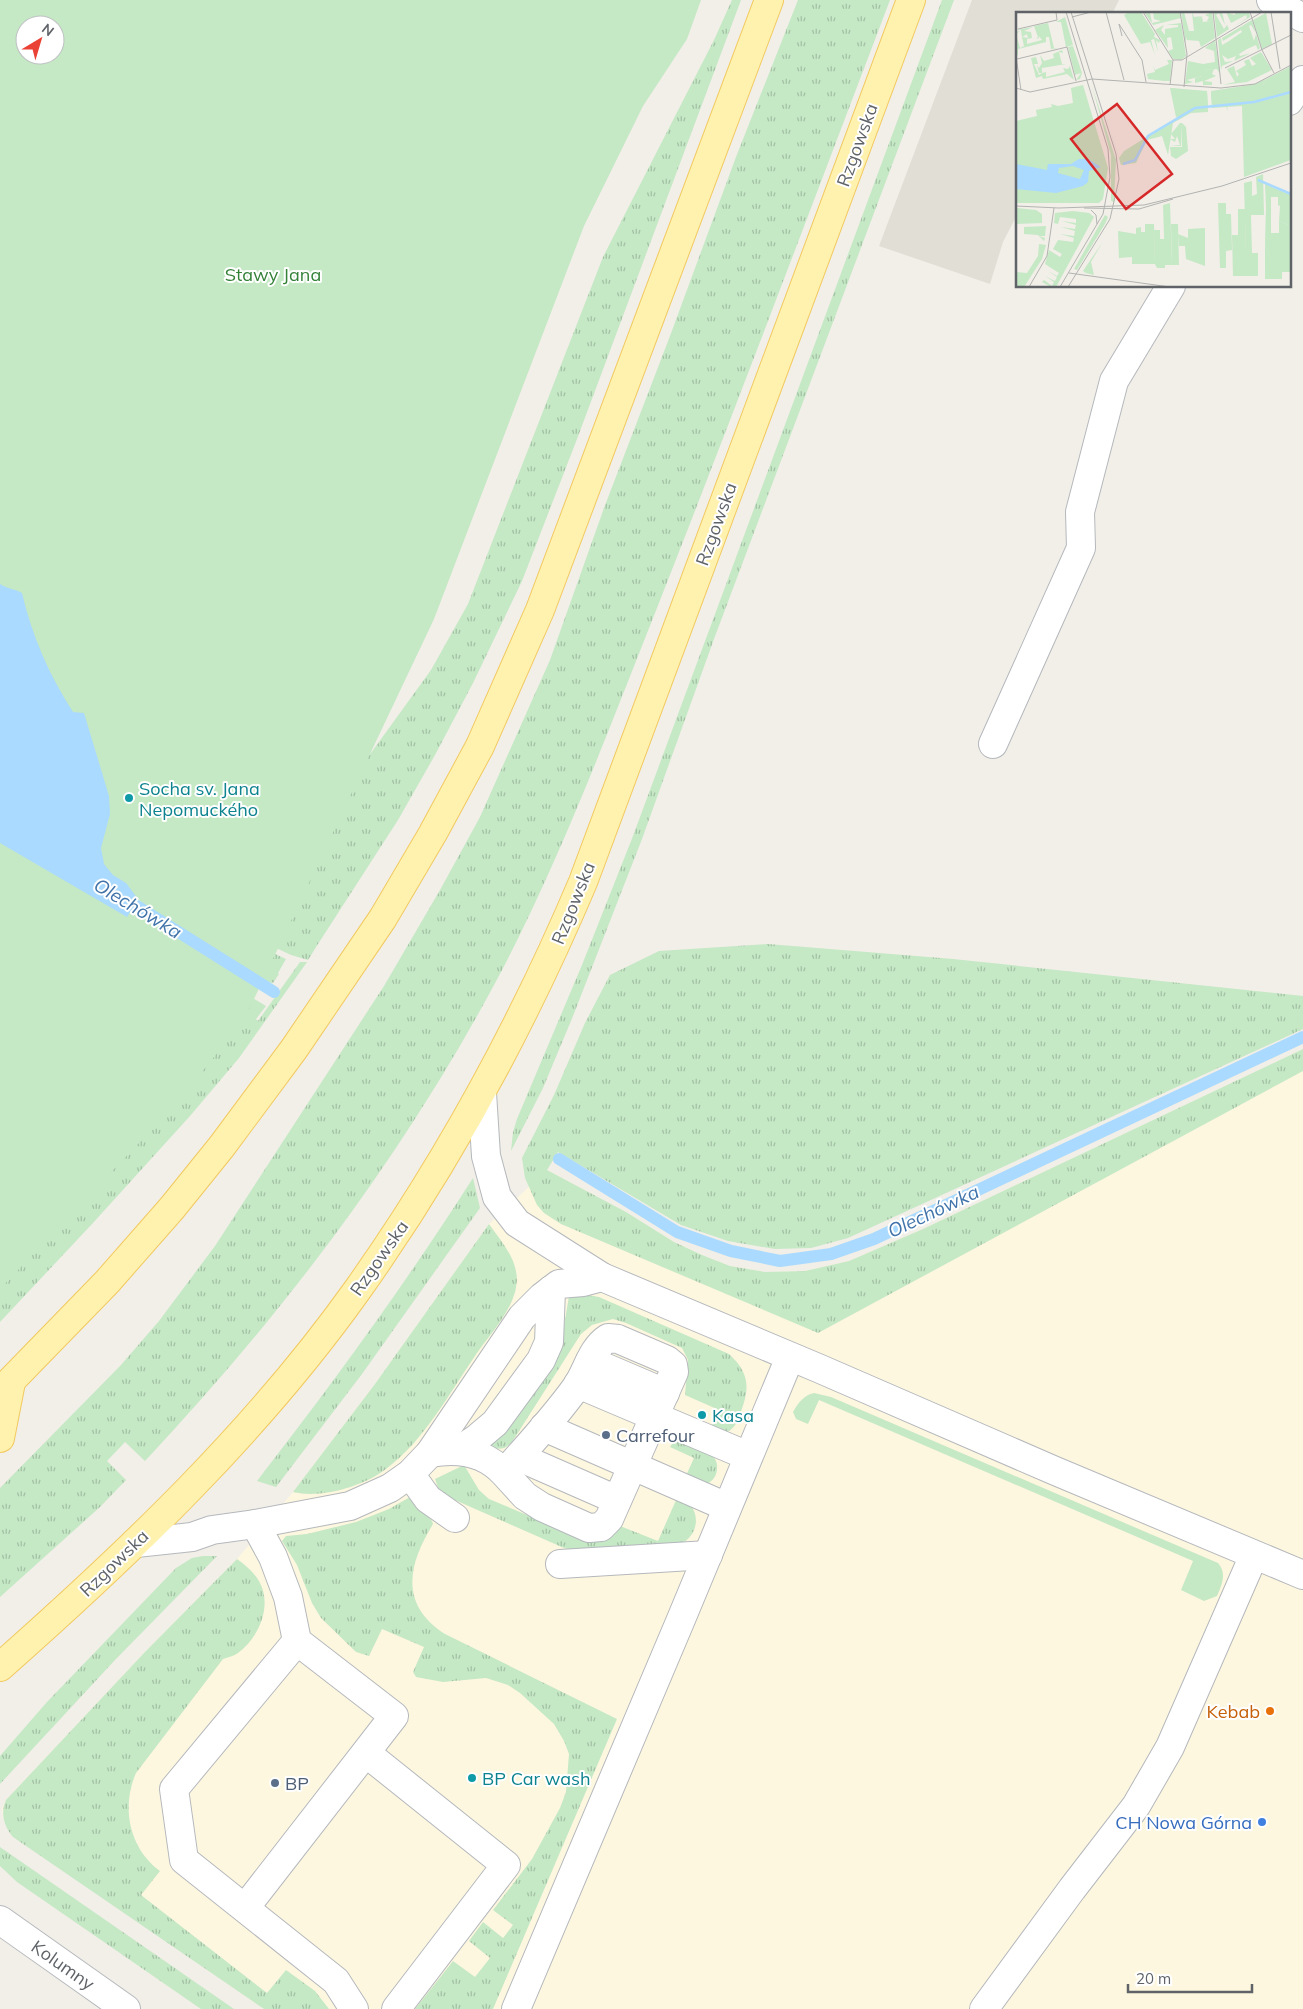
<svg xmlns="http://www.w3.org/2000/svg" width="1303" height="2009" font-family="Mulish,sans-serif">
<defs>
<pattern id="grass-tufts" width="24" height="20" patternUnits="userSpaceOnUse" patternTransform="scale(1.25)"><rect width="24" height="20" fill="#c5e8c5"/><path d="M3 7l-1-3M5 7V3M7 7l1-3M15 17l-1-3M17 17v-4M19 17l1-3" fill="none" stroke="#a3c0a4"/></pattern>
</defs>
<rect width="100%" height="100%" fill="#f1efe8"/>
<path fill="#fef7e0" d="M 1303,1049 L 1303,2009 L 264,2009 L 10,1833 L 3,1817 L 2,1808 L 6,1800 L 144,1653 L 237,1559 L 293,1492 L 375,1384 L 489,1224 L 547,1170 L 626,1212 L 674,1242 L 702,1255 L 730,1266 L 765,1272 L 805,1271 L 849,1261 L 923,1229 Z"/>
<path fill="#e1ded6" d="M 972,0 L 1119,0 L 1112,14 L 1017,14 L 1017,215 L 1003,242 L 990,284 L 879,246 Z"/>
<g fill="url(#grass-tufts)">
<path d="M 732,0 L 741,0 L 577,439 L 522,581 L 473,683 L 435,755 L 398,820 L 318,944 L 308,960 L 291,955 L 274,947 L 271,952 L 286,959 L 278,973 L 279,974 L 273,983 L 264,982 L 257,978 L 308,840 L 431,670 L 468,604 L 603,257 L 714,40 Z"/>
<path d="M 798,0 L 890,0 C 812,205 735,410 655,613 C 607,734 561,857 501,972 C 406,1152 284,1313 145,1461 L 125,1442 L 107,1461 L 126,1480 L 100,1507 L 0,1597 L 0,1488 L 121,1365 L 159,1321 L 215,1246 L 384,986 L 440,890 L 480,817 L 550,660 L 604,508 L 670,336 L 736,157 Z"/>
<path d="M 942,0 L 954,0 L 714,639 L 642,839 L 573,1016 L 543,1088 L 511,1151 L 513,1132 L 517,1119 L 582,965 L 633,836 Z"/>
<path d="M 768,944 L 953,959 L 1303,996 L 1303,1029 L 848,1238 L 811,1248 L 775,1249 L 728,1241 L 681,1225 L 558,1152 L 547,1170 L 626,1212 L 674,1242 L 702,1255 L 730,1266 L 765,1272 L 805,1271 L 849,1261 L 923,1229 L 1303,1049 L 1303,1071 L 818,1333 L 561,1224 L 544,1213 L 537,1205 L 525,1178 L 522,1158 L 554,1095 L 585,1023 L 610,975 L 659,951 Z"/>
<path d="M 300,962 L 307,962 L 239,1058 L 190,1116 L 92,1224 L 0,1322 L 0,1267 L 248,995 L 266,1006 L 256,1019 L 258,1021 Z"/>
<path d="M 473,1178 L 480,1208 L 362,1374 L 276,1487 L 257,1481 C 333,1383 406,1283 473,1178 Z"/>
<path d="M 489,1224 C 501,1241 517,1258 517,1281 C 516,1285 516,1291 514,1295 C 508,1315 489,1336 477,1353 C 450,1392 425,1440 386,1469 C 364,1486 321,1499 293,1492 L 375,1384 Z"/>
<path d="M 582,1294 L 599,1297 L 729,1354 C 750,1373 750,1389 740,1414 C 737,1423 734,1430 724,1433 L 710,1430 L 719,1410 L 685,1395 L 688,1360 L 682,1348 L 626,1323 L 613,1319 L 592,1325 L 581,1334 L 512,1442 C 505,1449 499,1451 490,1446 L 489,1444 L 561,1344 L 569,1296 Z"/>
<path d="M 678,1441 C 693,1446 720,1450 717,1470 C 716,1478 711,1482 705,1485 L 684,1480 L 694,1458 L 670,1447 L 672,1444 Z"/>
<path d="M 464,1465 L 479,1490 L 489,1499 L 584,1539 L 612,1536 L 620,1526 L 658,1541 L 677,1498 C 681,1500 688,1502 691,1506 C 701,1519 695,1537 681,1544 L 573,1550 L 564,1548 L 448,1497 L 439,1491 L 435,1479 Z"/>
<path d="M 410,1497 L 432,1521 L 433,1524 C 408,1565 399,1604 445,1634 L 617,1719 L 493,2009 L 415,2009 L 453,1961 L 475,1977 L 490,1958 L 469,1941 L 483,1922 L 503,1938 L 513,1925 L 493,1910 L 532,1859 L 560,1808 L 566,1792 L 569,1754 L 564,1741 L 554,1724 L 520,1693 L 508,1685 L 486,1678 L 443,1682 L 416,1677 L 413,1672 L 424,1647 L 382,1629 L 369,1656 L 356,1652 L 321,1618 L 312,1603 L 297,1565 L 282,1541 L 286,1536 L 307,1534 L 356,1522 L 389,1509 Z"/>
<path d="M 203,1556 L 217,1556 L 115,1660 L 0,1784 L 0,1756 L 47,1702 L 176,1568 L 192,1558 Z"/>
<path d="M 237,1559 C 245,1565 254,1572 259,1581 C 273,1605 259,1638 238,1653 C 234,1656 228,1657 223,1659 L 136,1773 C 121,1807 129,1848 160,1871 L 141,1895 L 267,1993 L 286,1970 L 315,1991 L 329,2009 L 264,2009 L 13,1837 C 4,1826 0,1813 6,1800 L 144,1653 Z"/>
<path d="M 0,1847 L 234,2009 L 201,2009 L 17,1882 L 0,1866 Z"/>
</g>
<g fill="#c5e8c5" fill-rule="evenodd">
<path d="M 0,0 L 701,0 L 687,39 L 643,106 L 584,226 L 434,619 L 244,1020 L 175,1105 L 0,1289 ZM 25,25 L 55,25 L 55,55 L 25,55 Z"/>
<path d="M 814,1393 L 831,1397 L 1218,1563 C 1227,1573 1222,1585 1217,1596 L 1204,1601 L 1181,1590 L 1193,1561 L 819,1400 L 808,1424 L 796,1419 L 793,1412 C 798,1403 804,1395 814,1393 Z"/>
</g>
<path fill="#aadaff" d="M 0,584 C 8,589 15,589 22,593 C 32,636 49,675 73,712 L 84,713 L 109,796 L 110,814 L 101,848 L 104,864 L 113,875 L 126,883 L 138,899 L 127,917 L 0,843 Z"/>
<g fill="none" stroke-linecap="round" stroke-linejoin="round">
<g stroke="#aadaff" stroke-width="12">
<path d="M 121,896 L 274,992"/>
<path d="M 559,1159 L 677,1232 L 731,1251 L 780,1261 L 831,1254 L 874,1239 L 1303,1037"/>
</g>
<g stroke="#b5b8bc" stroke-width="30">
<g id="minor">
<path d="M 1271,0 L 1303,18"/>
<path d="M 1289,101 L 1303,80"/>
<path d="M 993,744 L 1081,548 L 1080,512 L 1114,381 L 1171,286"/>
<path d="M 482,1093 L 486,1156 L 497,1197 L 517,1223 L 602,1277 L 818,1368 L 1053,1470 L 1303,1575"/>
<path d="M 590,1361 L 665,1393"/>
<path d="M 578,1384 L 748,1456"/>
<path d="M 544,1427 L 727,1507"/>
<path d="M 457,1451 L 476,1439 L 495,1423 L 541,1360 L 549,1342 L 551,1290"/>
<path d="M 430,1453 C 457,1448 485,1452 504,1473 C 529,1445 555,1417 577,1386 C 587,1371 592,1348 608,1338 L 618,1339 L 667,1360 L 673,1365 L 674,1372 L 609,1519 L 601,1527 L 589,1528 L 542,1507 L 525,1496 L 504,1473"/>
<path d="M 519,1457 L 617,1500"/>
<path d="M 410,1474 L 428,1499 L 455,1518"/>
<path d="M 136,1543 L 192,1537 L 212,1530 L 255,1524 L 350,1506 L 390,1488 L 410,1474 L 430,1453 L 522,1317 L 542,1297 L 559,1284 L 583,1282 L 602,1277"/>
<path d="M 560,1564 L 708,1555"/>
<path d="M 297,1641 L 174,1789 L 184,1860 L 336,1981 L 354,2009"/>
<path d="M 366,1753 L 506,1865 L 396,2009"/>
<path d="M 245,1908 L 394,1716 L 297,1641 L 288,1597 L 273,1557 L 255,1524"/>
<path d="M 0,1920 L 126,2009"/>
<path d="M 516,2009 L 682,1617 L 790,1357"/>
<path d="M 984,2009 L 1072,1889 L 1136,1806 L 1170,1747 L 1254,1555"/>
</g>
</g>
<g stroke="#f2c960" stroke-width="30">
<g id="major">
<path d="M 0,1392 L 107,1282 L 172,1208 L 222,1146 L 294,1049 L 383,918 L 433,833 L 480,746 L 540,610 L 769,0"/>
<path d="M 0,1438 L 11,1382"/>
<path d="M 0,1667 C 130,1552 257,1431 358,1289 C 448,1162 522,1026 583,882 L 911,0"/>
</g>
</g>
<use href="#minor" stroke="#fff" stroke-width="28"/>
<use href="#major" stroke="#fff2af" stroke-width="28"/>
</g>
<g fill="#0f9aa8" stroke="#fff" stroke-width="2">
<circle cx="129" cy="798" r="5"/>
<circle cx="702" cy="1415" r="5"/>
<circle cx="472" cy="1778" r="5"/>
</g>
<g fill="#5c6f8a" stroke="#fff" stroke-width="2">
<circle cx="606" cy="1435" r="5"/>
<circle cx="275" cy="1783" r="5"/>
</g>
<circle fill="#e8710a" stroke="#fff" stroke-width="2" cx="1270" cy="1711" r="5"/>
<circle fill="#3f7fe0" stroke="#fff" stroke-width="2" cx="1262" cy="1822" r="5"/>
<g text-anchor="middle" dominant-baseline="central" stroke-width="4" stroke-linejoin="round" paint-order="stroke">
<g font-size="18" fill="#5f6368" stroke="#fff">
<text transform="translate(857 145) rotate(-70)">Rzgowska</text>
<text transform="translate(716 524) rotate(-70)">Rzgowska</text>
<text transform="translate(573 903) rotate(-68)">Rzgowska</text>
<text transform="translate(379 1258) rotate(-55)">Rzgowska</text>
<text transform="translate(114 1563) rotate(-44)">Rzgowska</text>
<text transform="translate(63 1965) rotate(35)">Kolumny</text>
</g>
<g font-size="18" fill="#348238" stroke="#fff">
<text x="273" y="274">Stawy Jana</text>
</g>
<g font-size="18" fill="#0d838f" stroke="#fff" text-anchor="start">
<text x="139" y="788">Socha sv. Jana<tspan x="139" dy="21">Nepomuckého</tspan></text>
<text x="712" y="1415">Kasa</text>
<text x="482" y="1778">BP Car wash</text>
</g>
<g font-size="18" fill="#4e5e75" stroke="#fff" text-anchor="start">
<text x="616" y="1435">Carrefour</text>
<text x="285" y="1783">BP</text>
</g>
<g font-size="18" fill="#c56008" stroke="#fff" text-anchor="end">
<text x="1260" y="1711">Kebab</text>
</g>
<g font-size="18" fill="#366cbe" stroke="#fff" text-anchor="end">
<text x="1252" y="1822">CH Nowa Górna</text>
</g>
<g font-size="19" font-style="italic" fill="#4174aa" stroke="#fff">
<text transform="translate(138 908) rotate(31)">Olechówka</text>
<text transform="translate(933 1211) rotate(-25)">Olechówka</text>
</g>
</g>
<g transform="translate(1016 12)">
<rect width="275" height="275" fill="#f1efe8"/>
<path d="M 113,0 L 125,0 L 139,22 L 138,25 L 144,28 L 143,31 L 140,28 L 142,40 L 138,27 L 135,28 L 139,43 L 134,30 L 125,32 L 108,3 ZM 128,0 L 134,0 L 136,11 L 145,9 L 138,7 L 137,0 L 163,0 L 165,6 L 137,13 ZM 165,0 L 168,0 L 173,19 L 178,19 L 176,0 L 178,5 L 187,4 L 178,7 L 180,19 L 195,9 L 191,9 L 193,5 L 189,3 L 196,0 L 199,26 L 185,35 L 183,29 L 171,28 L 170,25 L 170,34 ZM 198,0 L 206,0 L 209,13 L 203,1 L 200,3 L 208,17 L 211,13 L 213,17 L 201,25 ZM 210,0 L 219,3 L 219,0 L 233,0 L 234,5 L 219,14 L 231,6 L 230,3 L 215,11 ZM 250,1 L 256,32 L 246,37 L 237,8 ZM 49,5 L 57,33 L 50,35 L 45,10 L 40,10 ZM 236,8 L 240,21 L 235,13 L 233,14 L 238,29 L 240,22 L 244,36 L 242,38 L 240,33 L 231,37 L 223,42 L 224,44 L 235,41 L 218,49 L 220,44 L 212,47 L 206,43 L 209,50 L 217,49 L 206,54 L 205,58 L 202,28 L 205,26 L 206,33 L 213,29 L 226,20 L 225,18 L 207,29 L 206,26 ZM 32,11 L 38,36 L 42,36 L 35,37 L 33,25 L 30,25 L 30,30 L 2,37 L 2,44 L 0,40 L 0,20 L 4,19 L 0,22 L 4,36 L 8,34 L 6,25 L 12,26 L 11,22 L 6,25 L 5,18 L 0,18 L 17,15 L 8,19 L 15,20 L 16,26 L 11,27 L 11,32 L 26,28 L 23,24 L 23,26 L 20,27 L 22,25 L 18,14 ZM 165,11 L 170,44 L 165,48 L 157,47 L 152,39 L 157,37 L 155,25 L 151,26 L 152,36 L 139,18 L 148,13 L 145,18 L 149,23 L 149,17 L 162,15 L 162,13 L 150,13 ZM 199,28 L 204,62 L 201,57 L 186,58 L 186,64 L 171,68 L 177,70 L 169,72 L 172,49 L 187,52 L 199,50 L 198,39 L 189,36 ZM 57,34 L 66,61 L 64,67 L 60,68 L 65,61 L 59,63 L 52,35 ZM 46,38 L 47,41 L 43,40 L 46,52 L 50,52 L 26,56 L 26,61 L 30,60 L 30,65 L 49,60 L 47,56 L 52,57 L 54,54 L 58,68 L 51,62 L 27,67 L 26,64 L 20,66 L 15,46 L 20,45 L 22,52 L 18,52 L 23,63 L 26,61 L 23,61 L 21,53 L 23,56 L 26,51 L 24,43 L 28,41 L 24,43 L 28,49 L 38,46 L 37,42 ZM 245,40 L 256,58 L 231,70 L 206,73 L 219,70 L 211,57 L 218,54 L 221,65 L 223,62 L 220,59 L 230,53 L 228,49 L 220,52 L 233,47 L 236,54 L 240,52 L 234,46 ZM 151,48 L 156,48 L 154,69 L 132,69 L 148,69 L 132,67 L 131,62 L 139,60 L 137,53 L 139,58 L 153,52 ZM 252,66 L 247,72 L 256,85 L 253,87 L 275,81 L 275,148 L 228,165 L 226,94 L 211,95 L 212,99 L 210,95 L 196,96 L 195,81 L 235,74 ZM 76,74 L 100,148 L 98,190 L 95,189 L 95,143 ZM 155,76 L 191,79 L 192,100 L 175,101 L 157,111 L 152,143 L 146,124 L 131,128 L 120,151 L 105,153 L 87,95 L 103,146 L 108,139 L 161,106 ZM 164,111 L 166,111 L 170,115 L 172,139 L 160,147 L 155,144 L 154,135 L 166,135 L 165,112 L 165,134 L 154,134 L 164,133 L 161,124 L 159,130 L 154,127 L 159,127 L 155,122 ZM 247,162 L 248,203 L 235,203 L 236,241 L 230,241 L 228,171 L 236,169 L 236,184 L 241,182 L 240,165 ZM 249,172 L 265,179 L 265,193 L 262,194 L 262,185 L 255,185 L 255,196 L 250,196 ZM 154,191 L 156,253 L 149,253 L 147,193 ZM 202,191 L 210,191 L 210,202 L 215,202 L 216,238 L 210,239 L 210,256 L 204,256 ZM 1,196 L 20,198 L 26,202 L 26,211 L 0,212 ZM 57,199 L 73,201 L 78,205 L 40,275 L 35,275 L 26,270 L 28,268 L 36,274 L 38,270 L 29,264 L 39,269 L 41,265 L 32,259 L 41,264 L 43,261 L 29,252 L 33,238 L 44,245 L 46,242 L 37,237 L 42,228 L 57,230 L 58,226 L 44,222 L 58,224 L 59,219 L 45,215 L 59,217 L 60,213 L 46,209 L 60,211 L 60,207 L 44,205 L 42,212 L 38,211 L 39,201 ZM 89,203 L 92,205 L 89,212 L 61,258 L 58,257 ZM 263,209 L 275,214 L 275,260 L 266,260 L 266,267 L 249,267 L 249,231 L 255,250 L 263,239 ZM 129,212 L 138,212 L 139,252 L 116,252 L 116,245 L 103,246 L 102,219 L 120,222 L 120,216 L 125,215 L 125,220 L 129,220 ZM 30,214 L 29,224 L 23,224 L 29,226 L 28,229 L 22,223 L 8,222 L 8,215 ZM 189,216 L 189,254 L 170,247 L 169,234 L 163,234 L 162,222 L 172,226 L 172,217 ZM 86,231 L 75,250 L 78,263 L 70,261 L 67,259 ZM 23,232 L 30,233 L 26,247 L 8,275 L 0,275 L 0,260 L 11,261 L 22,244 Z" fill="#c5e8c5"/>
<path d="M 275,54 L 275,79 L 256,85 L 250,80 L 247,72 L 252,66 ZM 257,108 L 263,114 L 262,150 L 253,155 L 252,116 ZM 265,179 L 275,183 L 275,214 L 263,209 ZM 250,196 L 255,196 L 255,221 L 263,221 L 263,240 L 255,251 L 249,231 ZM 222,197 L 229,197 L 230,241 L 242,241 L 242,264 L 217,264 L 216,223 L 222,223 ZM 155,212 L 162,212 L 163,253 L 156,253 ZM 138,218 L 144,218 L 144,227 L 149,227 L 149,256 L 141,256 L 139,252 Z" fill="#c5e8c5"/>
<path d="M 186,5 L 187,10 L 195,9 L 197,17 L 180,20 L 177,6 ZM 275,55 L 275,79 L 239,89 L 196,93 L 195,79 L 247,71 L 248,82 L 257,81 L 261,63 ZM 198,57 L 196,62 L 200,64 L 188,69 L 196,70 L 196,73 L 187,73 L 187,69 L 179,71 L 179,66 L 186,64 L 186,58 ZM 67,73 L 92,156 L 87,187 L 83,191 L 0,191 L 0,109 L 21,104 L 20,98 L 36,95 L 35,92 L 42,94 L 57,91 L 55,76 ZM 154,76 L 191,80 L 192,94 L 179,96 L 160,105 Z" fill="#c5e8c5"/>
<path d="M 63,147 L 72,147 L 85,155 L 73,159 L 72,170 L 67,174 L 40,181 L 0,177 L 0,152 L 31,158 L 32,152 L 55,152 ZM 57,154 L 68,158 L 64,167 L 42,161 L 43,156 Z" fill="#aadaff" fill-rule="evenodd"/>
<path fill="none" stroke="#aadaff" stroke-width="2.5" d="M 107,152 L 119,148 L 132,124 L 179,96 L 238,90 L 275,80M 242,168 L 275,182"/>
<path fill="none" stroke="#b3b3b1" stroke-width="1" d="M 90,0 L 108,68M 127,0 L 157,48 L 154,73M 164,0 L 171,42 L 168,75M 197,0 L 205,72M 234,0 L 246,38 L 258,61M 255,0 L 264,57M 56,5 L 75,0M 2,17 L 41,8 L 40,0M 106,24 L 103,12 L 126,48 L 130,70M 0,45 L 5,78M 1,47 L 51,35 L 60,69M 157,48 L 166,48 L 246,0M 209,56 L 275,23M 0,76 L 14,80 L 76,67 L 205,76 L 239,72 L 275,53M 0,194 L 43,196 L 128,193 L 206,174 L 275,151M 68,196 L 123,197 L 157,187M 75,198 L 80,203 L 81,212M 53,261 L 154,275M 13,275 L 31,244 L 38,196M 44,275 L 87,202 L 94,165 L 92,137 L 50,0M 52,275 L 94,207 L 103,167 L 100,142 L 55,0"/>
<path fill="#d62828" fill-opacity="0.15" stroke="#d62828" stroke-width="2.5" d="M 101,92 L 156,162 L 110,197 L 55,127 Z"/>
<rect width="275" height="275" fill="none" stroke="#5f6368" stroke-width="2.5"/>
</g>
<g transform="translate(40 40) rotate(38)"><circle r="24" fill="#ffffff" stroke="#bfc1c3"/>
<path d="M0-4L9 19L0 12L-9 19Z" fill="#ea4335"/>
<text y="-8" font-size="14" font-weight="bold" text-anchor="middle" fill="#5f6368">N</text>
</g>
<path d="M1128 1984v8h124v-8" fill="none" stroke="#5f6368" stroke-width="2.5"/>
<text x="1136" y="1984" font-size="15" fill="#5f6368" stroke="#ffffff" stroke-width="4" paint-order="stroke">20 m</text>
</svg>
